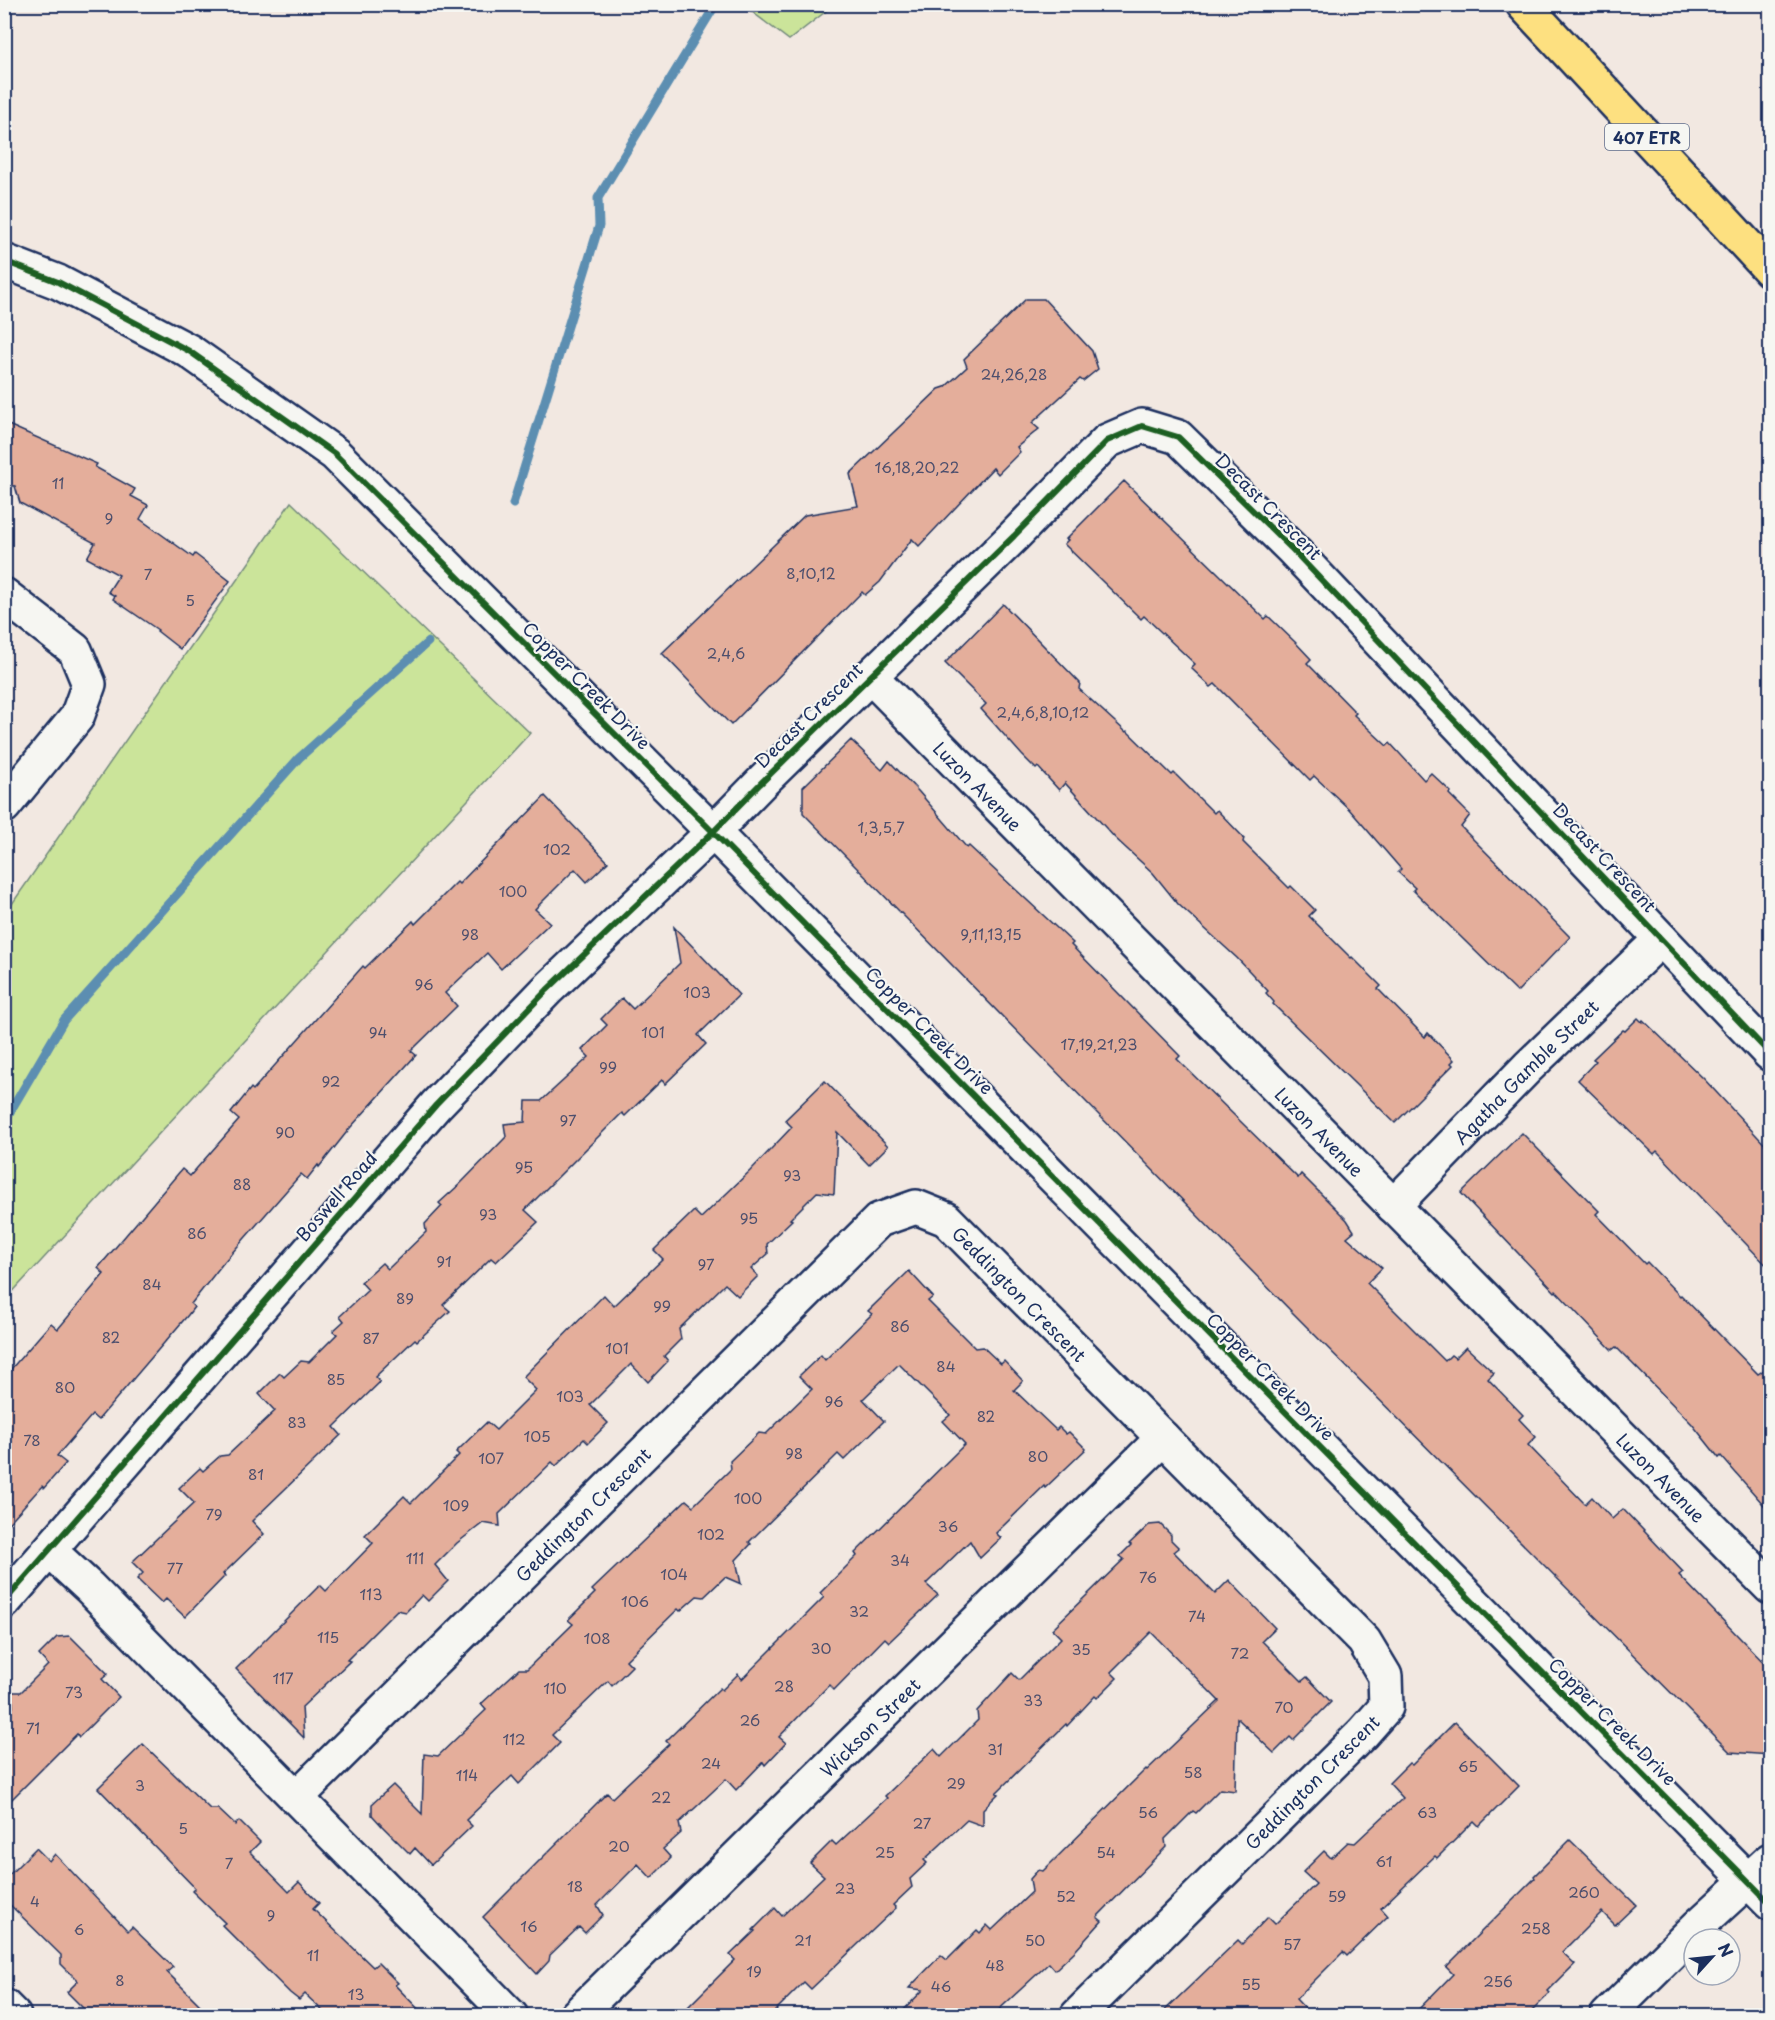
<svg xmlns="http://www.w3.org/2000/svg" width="1775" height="2020" font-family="'Playpen Sans',sans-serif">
<rect width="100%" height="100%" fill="#f2e8e1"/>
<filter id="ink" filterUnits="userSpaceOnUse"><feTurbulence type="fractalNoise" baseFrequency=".0167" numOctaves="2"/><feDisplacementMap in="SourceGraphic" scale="12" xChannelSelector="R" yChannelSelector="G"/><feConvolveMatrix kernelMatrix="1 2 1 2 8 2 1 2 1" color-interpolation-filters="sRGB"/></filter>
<g filter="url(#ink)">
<g fill="#cbe49a" stroke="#738a7c" stroke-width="1.5">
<path d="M 743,5 L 834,5 L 789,40 Z"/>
<path d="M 291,502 L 530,733 L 5,1300 L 5,914 Z"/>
</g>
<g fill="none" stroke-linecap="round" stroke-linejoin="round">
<g stroke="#5c8eb1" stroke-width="9">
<path d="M 513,504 L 599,226 L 598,198 L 716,4"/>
<path d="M 4,1122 L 64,1020 L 299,758 L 428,642"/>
</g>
</g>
<g fill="#e4ae9b" stroke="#1b2f5e" stroke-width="1.5">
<path d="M 1026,299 L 1044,299 L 1092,351 L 1098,369 L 1083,381 L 1080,379 L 1032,423 L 1039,429 L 1017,447 L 1020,452 L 998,474 L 993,468 L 919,546 L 912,539 L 880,582 L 865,595 L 862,592 L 731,725 L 662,653 L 805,515 L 858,506 L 850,474 L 939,389 L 945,387 L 967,367 L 964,359 Z"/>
<path d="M 4,423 L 97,464 L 95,467 L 135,489 L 131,496 L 148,505 L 140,519 L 193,557 L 195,554 L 230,581 L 180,649 L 157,631 L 158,630 L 113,599 L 115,596 L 108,592 L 119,575 L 87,558 L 95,543 L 20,503 L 15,486 L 4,485 Z"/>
<path d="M 1124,481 L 1265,619 L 1268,616 L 1295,642 L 1311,659 L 1307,663 L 1356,713 L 1354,715 L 1387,746 L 1390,743 L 1424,780 L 1431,773 L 1451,792 L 1449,794 L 1470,815 L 1461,827 L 1570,937 L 1517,992 L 1413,890 L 1415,888 L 1398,872 L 1401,869 L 1349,809 L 1314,776 L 1310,780 L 1215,684 L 1211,687 L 1191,668 L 1195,664 L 1144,616 L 1141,619 L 1064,544 L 1068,540 L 1066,539 Z"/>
<path d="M 1003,604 L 1080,683 L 1079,689 L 1126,732 L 1127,731 L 1172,775 L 1174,773 L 1214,813 L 1217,810 L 1244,838 L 1243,842 L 1289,888 L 1291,886 L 1315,910 L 1309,916 L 1351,958 L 1352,957 L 1381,986 L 1378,989 L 1425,1037 L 1428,1033 L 1454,1060 L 1451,1063 L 1453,1065 L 1395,1123 L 1273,1004 L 1274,1002 L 1266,993 L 1268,991 L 1237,958 L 1178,904 L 1153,873 L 1115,838 L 1065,783 L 1059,790 L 1038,767 L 1036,769 L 1022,755 L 981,709 L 986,704 L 945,663 Z"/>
<path d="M 851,740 L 882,770 L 889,761 L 919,792 L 967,848 L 969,846 L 1073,943 L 1071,945 L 1180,1056 L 1177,1059 L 1298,1178 L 1301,1174 L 1347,1220 L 1354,1231 L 1347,1237 L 1382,1268 L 1367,1283 L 1445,1361 L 1451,1355 L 1455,1358 L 1466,1347 L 1494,1373 L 1488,1379 L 1523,1415 L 1519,1419 L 1536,1437 L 1528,1445 L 1585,1504 L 1592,1497 L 1612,1519 L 1623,1509 L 1683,1572 L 1679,1575 L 1770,1669 L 1770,1755 L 1730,1752 L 1292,1312 L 803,813 L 803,787 Z"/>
<path d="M 545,796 L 608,862 L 587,882 L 575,869 L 535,909 L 550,923 L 501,969 L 487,953 L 445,993 L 457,1006 L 411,1051 L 416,1055 L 350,1128 L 319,1167 L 318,1165 L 307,1179 L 301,1174 L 224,1262 L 191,1304 L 194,1307 L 188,1315 L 98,1420 L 92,1415 L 57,1456 L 66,1463 L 44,1488 L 42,1486 L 4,1528 L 4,1377 L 51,1323 L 58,1329 L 104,1274 L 98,1268 L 182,1169 L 190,1176 L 239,1120 L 231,1113 L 251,1088 L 253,1090 L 363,966 L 365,968 L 413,921 L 415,924 L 457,882 L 459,884 Z"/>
<path d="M 674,927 L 739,995 L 698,1035 L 706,1044 L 665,1084 L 662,1080 L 625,1116 L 622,1113 L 525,1210 L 538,1222 L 496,1262 L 491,1258 L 443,1305 L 450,1311 L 417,1341 L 415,1339 L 375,1377 L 380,1382 L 334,1427 L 341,1435 L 252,1521 L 264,1534 L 223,1574 L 225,1576 L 185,1617 L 166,1599 L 162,1603 L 137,1579 L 143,1573 L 132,1562 L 194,1503 L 179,1488 L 200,1468 L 203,1471 L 220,1456 L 228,1455 L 275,1411 L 259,1394 L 280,1373 L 284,1377 L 301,1361 L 309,1362 L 337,1334 L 333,1331 L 344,1321 L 340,1316 L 368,1290 L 361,1282 L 382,1263 L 388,1269 L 426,1232 L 425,1224 L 442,1206 L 439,1203 L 460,1184 L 506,1137 L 504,1124 L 525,1122 L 526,1101 L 541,1101 L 589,1057 L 582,1050 L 607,1025 L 601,1019 L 622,998 L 633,1009 L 680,963 Z"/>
<path d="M 1638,1018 L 1642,1022 L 1643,1020 L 1704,1079 L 1770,1150 L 1770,1269 L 1657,1151 L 1654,1154 L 1578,1080 L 1596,1061 L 1593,1059 L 1623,1030 L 1625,1031 Z"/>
<path d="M 825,1081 L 888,1146 L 869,1165 L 837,1132 L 834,1194 L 817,1192 L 790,1219 L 792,1220 L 767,1244 L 768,1254 L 751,1269 L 758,1276 L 738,1296 L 725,1284 L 679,1329 L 681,1339 L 664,1356 L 668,1361 L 648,1382 L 631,1364 L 590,1405 L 608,1423 L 588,1443 L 584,1439 L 556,1466 L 552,1462 L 499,1514 L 500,1526 L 483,1523 L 457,1543 L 435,1565 L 448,1581 L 428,1601 L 422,1595 L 406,1612 L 397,1610 L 347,1660 L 350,1661 L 302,1707 L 304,1738 L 236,1669 L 320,1585 L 326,1591 L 373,1543 L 365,1535 L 404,1496 L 411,1503 L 459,1455 L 456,1452 L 487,1422 L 496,1430 L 536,1390 L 523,1377 L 604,1295 L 614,1306 L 663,1259 L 654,1250 L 694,1211 L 701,1218 L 750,1171 L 792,1127 L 785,1120 Z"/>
<path d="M 1522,1133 L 1599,1211 L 1596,1214 L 1645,1264 L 1647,1262 L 1680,1296 L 1681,1295 L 1758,1374 L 1770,1366 L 1770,1512 L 1721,1456 L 1719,1458 L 1692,1424 L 1616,1347 L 1612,1350 L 1556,1291 L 1555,1292 L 1461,1193 Z"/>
<path d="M 909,1271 L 933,1297 L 928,1301 L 975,1348 L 983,1347 L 1001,1364 L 1004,1361 L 1023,1381 L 1014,1390 L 1056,1430 L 1059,1427 L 1066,1434 L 1069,1432 L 1086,1449 L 1045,1488 L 1044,1486 L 996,1533 L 1001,1538 L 980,1558 L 970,1541 L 926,1584 L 938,1595 L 889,1642 L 885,1638 L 834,1690 L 829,1685 L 779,1737 L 786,1743 L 765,1765 L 763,1762 L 736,1790 L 726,1779 L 679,1823 L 681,1833 L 663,1849 L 671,1858 L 651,1878 L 638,1864 L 597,1905 L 603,1915 L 585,1933 L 579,1927 L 550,1955 L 549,1961 L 537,1974 L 483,1917 L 607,1793 L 612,1798 L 669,1744 L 666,1741 L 720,1688 L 722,1690 L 738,1674 L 742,1679 L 824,1597 L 820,1593 L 857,1556 L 855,1553 L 965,1444 L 943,1421 L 950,1415 L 899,1364 L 863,1399 L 884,1421 L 844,1460 L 838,1454 L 749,1542 L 751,1544 L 736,1560 L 741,1584 L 725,1577 L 704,1597 L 697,1596 L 680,1611 L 678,1609 L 626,1660 L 632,1666 L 612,1686 L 608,1681 L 552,1735 L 560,1743 L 519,1784 L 512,1776 L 466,1820 L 472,1826 L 431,1865 L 415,1848 L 410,1854 L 382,1826 L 372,1815 L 372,1804 L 393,1785 L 422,1814 L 424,1754 L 438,1756 L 486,1710 L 481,1704 L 519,1669 L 527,1669 L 573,1624 L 568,1620 L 595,1593 L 592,1590 L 614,1569 L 686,1500 L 693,1506 L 731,1469 L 730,1461 L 759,1433 L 766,1434 L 812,1389 L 799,1376 L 821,1355 L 825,1360 L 872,1314 L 868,1311 Z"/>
<path d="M 1160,1524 L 1171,1535 L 1171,1540 L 1179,1548 L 1174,1552 L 1215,1594 L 1229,1580 L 1275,1628 L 1262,1641 L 1302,1681 L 1307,1677 L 1331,1702 L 1293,1740 L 1290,1737 L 1274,1753 L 1237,1718 L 1235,1791 L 1220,1789 L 1196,1813 L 1193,1811 L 1165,1839 L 1166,1847 L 1097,1917 L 1102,1921 L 1076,1950 L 1055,1970 L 1049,1963 L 992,2016 L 898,2016 L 923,1990 L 909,1988 L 941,1955 L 947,1960 L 977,1930 L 980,1933 L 987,1925 L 992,1930 L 1032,1892 L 1030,1879 L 1038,1870 L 1043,1871 L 1146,1769 L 1147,1770 L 1219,1701 L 1151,1632 L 1111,1672 L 1117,1678 L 1097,1698 L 1095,1696 L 1067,1726 L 1066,1724 L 996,1793 L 998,1794 L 983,1809 L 983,1826 L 967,1820 L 924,1860 L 927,1863 L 910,1879 L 912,1887 L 893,1905 L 896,1908 L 811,1989 L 804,1982 L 770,2016 L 679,2016 L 735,1960 L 730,1955 L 755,1931 L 753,1930 L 775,1908 L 782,1916 L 824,1876 L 810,1863 L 832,1841 L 836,1845 L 887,1798 L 885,1796 L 934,1749 L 941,1757 L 978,1720 L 977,1711 L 1012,1673 L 1019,1680 L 1061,1638 L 1052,1629 L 1124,1559 L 1120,1556 L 1131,1545 L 1129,1544 L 1149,1525 Z"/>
<path d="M 70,1636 L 108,1674 L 102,1679 L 119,1697 L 79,1737 L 77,1734 L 4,1807 L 4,1716 L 13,1707 L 12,1692 L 21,1692 L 48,1665 L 39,1655 L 57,1637 Z"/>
<path d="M 1455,1722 L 1519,1786 L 1479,1826 L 1474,1821 L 1437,1858 L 1435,1856 L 1381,1908 L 1388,1916 L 1347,1956 L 1343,1952 L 1296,1999 L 1312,2016 L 1159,2016 L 1238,1940 L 1242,1944 L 1268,1917 L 1275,1924 L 1316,1884 L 1303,1872 L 1324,1851 L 1331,1858 L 1348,1842 L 1355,1843 L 1403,1798 L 1389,1783 L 1409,1763 L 1412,1765 Z"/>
<path d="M 143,1744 L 210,1809 L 218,1809 L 235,1825 L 239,1821 L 260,1842 L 250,1852 L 289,1892 L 299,1882 L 319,1903 L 313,1909 L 373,1967 L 378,1963 L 398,1983 L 395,1985 L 425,2016 L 328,2016 L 305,1994 L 299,2000 L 290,1993 L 222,1925 L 225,1923 L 192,1891 L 195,1888 L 98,1788 Z"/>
<path d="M 1570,1840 L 1636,1905 L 1615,1925 L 1602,1912 L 1562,1952 L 1575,1964 L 1548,1991 L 1550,1993 L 1527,2016 L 1412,2016 L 1453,1974 L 1446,1967 L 1535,1878 L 1534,1876 Z"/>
<path d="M 36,1848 L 49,1861 L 55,1854 L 128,1931 L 132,1927 L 173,1967 L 167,1972 L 211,2016 L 91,2016 L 67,1992 L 78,1981 L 61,1964 L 61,1955 L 4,1899 L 4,1880 Z"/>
</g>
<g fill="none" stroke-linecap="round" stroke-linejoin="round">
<g stroke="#1b2f5e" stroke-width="38">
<g id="minor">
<path d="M 4,261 L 58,282 L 189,351 L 335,454 L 713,832 L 1770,1903"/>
<path d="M 4,595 L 75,650 L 89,684 L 77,717 L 4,806"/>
<path id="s1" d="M 870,676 L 1770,1587"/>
<path id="s2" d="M 1393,1206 L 1528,1067 L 1661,939"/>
<path d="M 50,1551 L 89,1587 L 511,2016"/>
<path d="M 4,1602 L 436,1105 L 547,990 L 713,832 L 760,784 L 1014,536 L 1107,441 L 1142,426 L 1178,437 L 1291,548 L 1770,1054"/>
<path id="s3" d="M 297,1797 L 879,1220 L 916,1207 L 946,1219 L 1364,1641 L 1385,1676 L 1386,1707 L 1363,1733 L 1077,2016"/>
<path d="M 4,2006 L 14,2016"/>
<path id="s4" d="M 576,2016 L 1163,1438"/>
<path d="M 1607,2016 L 1698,1926 L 1770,1860"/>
</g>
</g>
<g stroke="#1b2f5e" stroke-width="38">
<path id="highway" d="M 1523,4 L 1770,270"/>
</g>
<use href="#minor" stroke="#f6f6f2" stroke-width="33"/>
<use href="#highway" stroke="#fde080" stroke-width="33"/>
<g stroke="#f6f6f2" stroke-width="10">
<g id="cycleway">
<path d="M 4,261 L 58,282 L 189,351 L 335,454 L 713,832 L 1770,1903"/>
<path d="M 4,1602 L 436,1105 L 547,990 L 713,832 L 760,784 L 1014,536 L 1107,441 L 1142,426 L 1178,437 L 1291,548 L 1770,1054"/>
</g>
</g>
<use href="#cycleway" stroke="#1b5e20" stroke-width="6"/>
</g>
</g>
<g text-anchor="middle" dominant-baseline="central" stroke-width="4.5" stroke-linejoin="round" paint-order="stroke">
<g font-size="15" fill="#4d4f6d">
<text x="1014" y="373">24,26,28</text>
<text x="917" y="466">16,18,20,22</text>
<text x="58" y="482">11</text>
<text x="109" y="517">9</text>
<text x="811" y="572">8,10,12</text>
<text x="148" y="573">7</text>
<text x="190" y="599">5</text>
<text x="726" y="652">2,4,6</text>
<text x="1043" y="711">2,4,6,8,10,12</text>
<text x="881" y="826">1,3,5,7</text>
<text x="557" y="848">102</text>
<text x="513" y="890">100</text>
<text x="470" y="933">98</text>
<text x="991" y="933">9,11,13,15</text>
<text x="424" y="983">96</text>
<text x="697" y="991">103</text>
<text x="378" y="1031">94</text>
<text x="653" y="1031">101</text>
<text x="1099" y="1043">17,19,21,23</text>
<text x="608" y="1066">99</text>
<text x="331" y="1080">92</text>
<text x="568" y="1119">97</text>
<text x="285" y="1131">90</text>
<text x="524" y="1166">95</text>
<text x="792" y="1174">93</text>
<text x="242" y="1183">88</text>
<text x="488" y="1213">93</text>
<text x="749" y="1217">95</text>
<text x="197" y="1232">86</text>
<text x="444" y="1260">91</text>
<text x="706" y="1263">97</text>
<text x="152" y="1283">84</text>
<text x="405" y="1297">89</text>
<text x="662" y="1305">99</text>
<text x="900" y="1325">86</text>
<text x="111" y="1336">82</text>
<text x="371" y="1337">87</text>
<text x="617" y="1347">101</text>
<text x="946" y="1365">84</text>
<text x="336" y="1378">85</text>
<text x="65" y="1386">80</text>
<text x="570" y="1395">103</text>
<text x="834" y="1400">96</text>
<text x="986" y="1415">82</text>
<text x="297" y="1421">83</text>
<text x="537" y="1435">105</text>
<text x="32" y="1439">78</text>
<text x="794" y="1452">98</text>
<text x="1038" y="1455">80</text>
<text x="491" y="1457">107</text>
<text x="256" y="1473">81</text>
<text x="748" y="1497">100</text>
<text x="456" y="1504">109</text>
<text x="214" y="1513">79</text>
<text x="948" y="1525">36</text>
<text x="711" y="1533">102</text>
<text x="415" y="1557">111</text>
<text x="900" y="1559">34</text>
<text x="175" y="1567">77</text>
<text x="674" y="1573">104</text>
<text x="1148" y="1576">76</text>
<text x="371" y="1593">113</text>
<text x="635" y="1600">106</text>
<text x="859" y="1610">32</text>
<text x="1197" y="1615">74</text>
<text x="328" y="1636">115</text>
<text x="597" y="1637">108</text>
<text x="821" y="1647">30</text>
<text x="1081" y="1648">35</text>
<text x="1240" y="1652">72</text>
<text x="283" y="1677">117</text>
<text x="784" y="1685">28</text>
<text x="555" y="1687">110</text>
<text x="74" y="1691">73</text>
<text x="1033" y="1699">33</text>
<text x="1284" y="1706">70</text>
<text x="750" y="1719">26</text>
<text x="33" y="1727">71</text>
<text x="514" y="1738">112</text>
<text x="995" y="1748">31</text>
<text x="711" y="1762">24</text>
<text x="1468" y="1765">65</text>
<text x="1193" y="1771">58</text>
<text x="467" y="1774">114</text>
<text x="956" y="1782">29</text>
<text x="140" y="1784">3</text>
<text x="661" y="1796">22</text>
<text x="1148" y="1811">56</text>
<text x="1427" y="1811">63</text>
<text x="922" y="1822">27</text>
<text x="183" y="1827">5</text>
<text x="619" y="1845">20</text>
<text x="885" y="1851">25</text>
<text x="1106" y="1851">54</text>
<text x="1384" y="1860">61</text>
<text x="229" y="1862">7</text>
<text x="575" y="1885">18</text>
<text x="845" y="1887">23</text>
<text x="1584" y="1891">260</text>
<text x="1066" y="1895">52</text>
<text x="1337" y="1895">59</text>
<text x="35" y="1900">4</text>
<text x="271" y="1914">9</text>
<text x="529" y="1925">16</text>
<text x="1536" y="1927">258</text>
<text x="79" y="1928">6</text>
<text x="803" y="1939">21</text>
<text x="1035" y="1939">50</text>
<text x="1292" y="1943">57</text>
<text x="313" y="1954">11</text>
<text x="995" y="1964">48</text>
<text x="754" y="1970">19</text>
<text x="120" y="1979">8</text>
<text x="1498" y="1980">256</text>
<text x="1251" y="1983">55</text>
<text x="941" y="1985">46</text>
<text x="356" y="1993">13</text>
</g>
<rect fill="#f6f6f2" stroke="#5d6b8a" stroke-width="1.5" x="1605" y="124" width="84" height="26" rx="4.5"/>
<g font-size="16" font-weight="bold" fill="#1b2f5e">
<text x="1647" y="137">407 ETR</text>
</g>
<g font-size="18" fill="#1b2f5e" stroke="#f6f6f2">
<text transform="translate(1269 506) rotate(45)">Decast Crescent</text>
<text transform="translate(587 685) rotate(45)">Copper Creek Drive</text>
<text transform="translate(808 715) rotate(-44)">Decast Crescent</text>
<text stroke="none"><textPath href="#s1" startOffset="154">Luzon Avenue</textPath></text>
<text transform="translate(1605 857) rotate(47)">Decast Crescent</text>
<text transform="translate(930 1030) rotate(45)">Copper Creek Drive</text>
<text stroke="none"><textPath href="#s2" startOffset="189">Agatha Gamble Street</textPath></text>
<text stroke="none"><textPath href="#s1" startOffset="640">Luzon Avenue</textPath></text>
<text transform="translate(336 1196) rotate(-49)">Boswell Road</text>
<text stroke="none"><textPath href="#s3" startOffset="996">Geddington Crescent</textPath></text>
<text transform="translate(1271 1376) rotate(45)">Copper Creek Drive</text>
<text stroke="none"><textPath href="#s1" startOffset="1126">Luzon Avenue</textPath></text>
<text stroke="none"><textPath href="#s3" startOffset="402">Geddington Crescent</textPath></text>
<text transform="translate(1613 1721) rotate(45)">Copper Creek Drive</text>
<text stroke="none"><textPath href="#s4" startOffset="412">Wickson Street</textPath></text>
<text transform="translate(1312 1782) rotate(-45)">Geddington Crescent</text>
</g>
</g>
<rect width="1775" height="2020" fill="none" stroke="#f6f6f2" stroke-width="24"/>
<rect x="12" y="12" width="1751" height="1996" fill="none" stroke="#1b2f5e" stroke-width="2" filter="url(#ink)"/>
<g transform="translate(1712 1957) rotate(63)"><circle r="28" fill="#f6f6f2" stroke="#9ea6b7" stroke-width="1.5"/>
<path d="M0-4.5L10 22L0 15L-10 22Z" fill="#1b2f5e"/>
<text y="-9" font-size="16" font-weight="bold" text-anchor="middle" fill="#1b2f5e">N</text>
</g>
</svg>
